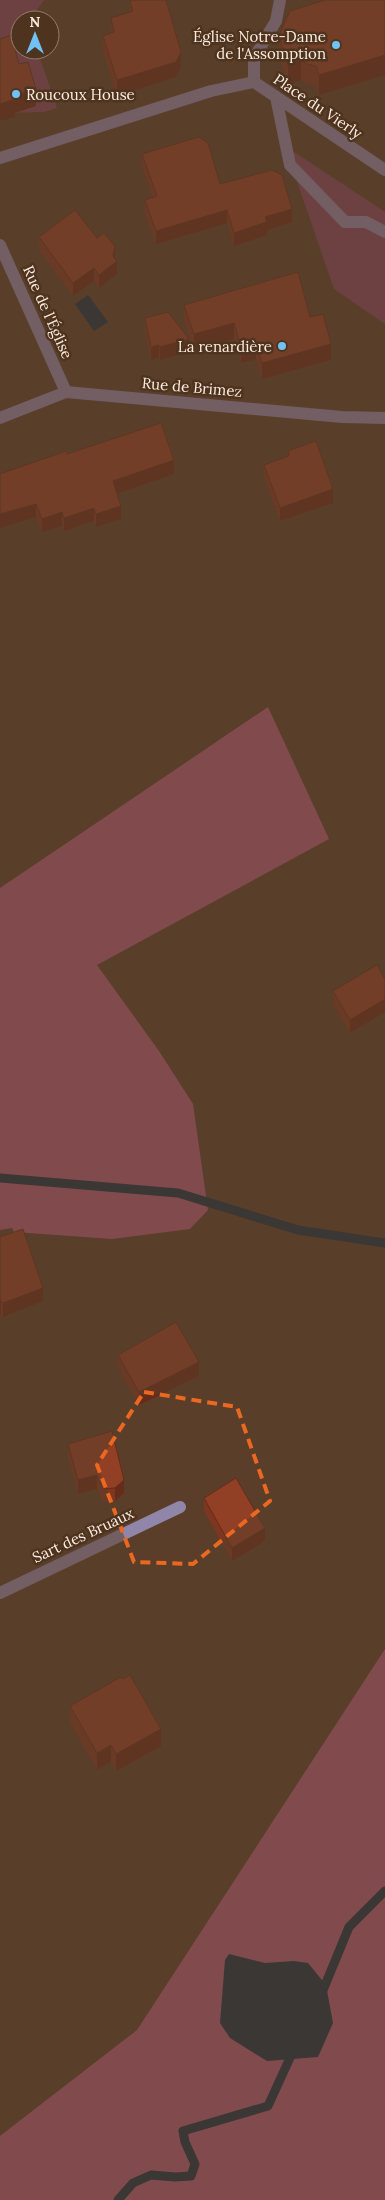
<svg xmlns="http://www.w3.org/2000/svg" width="385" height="2200" font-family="Lora,serif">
<rect width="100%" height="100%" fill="#5a3e29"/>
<g fill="#85465d">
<path d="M 0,0 L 44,0 L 29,20 L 20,20 L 20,50 L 37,50 L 57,108 L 44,112 L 0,113 Z"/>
<path d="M 285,146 L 385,212 L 385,324 L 334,289 Z"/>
</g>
<g fill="#b15a79">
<path d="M 268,707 L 329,839 L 97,965 L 159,1051 L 193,1104 L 208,1210 L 190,1229 L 112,1239 L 14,1232 L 12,1228 L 0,1230 L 0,888 Z"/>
<path d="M 385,1649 L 385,2200 L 0,2200 L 0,2136 L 137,2030 Z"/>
</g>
<g fill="#143042">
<path d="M 88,295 L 108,322 L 94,331 L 75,304 Z"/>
<path d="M 229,1954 L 265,1963 L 294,1961 L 308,1963 L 326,1985 L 333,2023 L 318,2057 L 267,2061 L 230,2038 L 220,2023 L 225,1960 Z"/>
</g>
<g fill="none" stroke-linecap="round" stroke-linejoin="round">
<g stroke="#143042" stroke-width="9">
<path d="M 0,1178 L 178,1193 L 298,1230 L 385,1243"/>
<path d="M 321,1995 L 349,1927 L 385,1891"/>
<path d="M 118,2200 L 133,2183 L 151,2175 L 175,2177 L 191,2176 L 195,2164 L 185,2142 L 183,2131 L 268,2106 L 294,2049"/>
</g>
<g stroke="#9086a9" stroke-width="12">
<path d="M 254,82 L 254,58 L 276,21 L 280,0"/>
<path d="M 276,97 L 290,165 L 345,222 L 366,222 L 385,232"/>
<path d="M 0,158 L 211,91 L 254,82 L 385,170"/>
<path d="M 0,245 L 66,392"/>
<path d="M 0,418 L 66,392 L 342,417 L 385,418"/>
<path d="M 0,1593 L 180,1507"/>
</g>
</g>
<g fill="#7d3620">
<path d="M 385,0 L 385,75 L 319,95 L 316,86 L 307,84 L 301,80 L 288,84 L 279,55 L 279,35 Z"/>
<path d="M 130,1 L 181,68 L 176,77 L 117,96 L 103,52 L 103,36 L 111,33 L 111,18 L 130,12 Z"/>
<path d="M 142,154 L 220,184 L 292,222 L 267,230 L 267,235 L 234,246 L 227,223 L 156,244 L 145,214 L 145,200 L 153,198 L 142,168 Z"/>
<path d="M 39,237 L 97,238 L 115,258 L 117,274 L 99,288 L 94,281 L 73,296 L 39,250 Z"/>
<path d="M 184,305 L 310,317 L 331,360 L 262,379 L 256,359 L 241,363 L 234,339 L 194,350 L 184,321 Z"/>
<path d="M 145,318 L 189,352 L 160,360 L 159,358 L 151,360 L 145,331 Z"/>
<path d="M 288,451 L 333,503 L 280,521 L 264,478 L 264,465 L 288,456 Z"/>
<path d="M 67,454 L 174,474 L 117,493 L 121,519 L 96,527 L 94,521 L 64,531 L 62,526 L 42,532 L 36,517 L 0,528 Z"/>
<path d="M 385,979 L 350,1033 L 333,1004 L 333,991 Z"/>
<path d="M 0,1237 L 43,1301 L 3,1317 L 1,1314 Z"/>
<path d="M 118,1355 L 199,1376 L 139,1405 L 118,1368 Z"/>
<path d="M 68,1444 L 124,1493 L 115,1501 L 103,1502 L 97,1489 L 78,1494 L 68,1458 Z"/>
<path d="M 204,1498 L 265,1541 L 232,1561 L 204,1511 Z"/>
<path d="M 70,1706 L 161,1746 L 116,1771 L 111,1762 L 97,1770 L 70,1723 Z"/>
</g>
<g fill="#662c1a">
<path d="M 181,52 L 181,68 L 176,77 L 117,96 L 117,80 Z"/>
<path d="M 385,55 L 385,75 L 319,95 L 319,75 Z"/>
<path d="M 301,60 L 301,80 L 288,84 L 288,64 Z"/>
<path d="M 36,89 L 36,106 L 15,113 L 15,117 L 0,121 L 0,104 L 14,96 Z"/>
<path d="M 292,209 L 292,222 L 267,230 L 267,235 L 234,246 L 234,233 L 265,217 Z"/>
<path d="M 227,210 L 227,223 L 156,244 L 156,231 Z"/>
<path d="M 115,246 L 115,259 L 117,261 L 117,274 L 99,288 L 99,275 L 113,256 Z"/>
<path d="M 94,268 L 94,281 L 73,296 L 73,283 Z"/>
<path d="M 234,323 L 234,339 L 194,350 L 194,334 Z"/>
<path d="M 189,339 L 189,352 L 160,360 L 160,347 Z"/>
<path d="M 256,343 L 256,359 L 241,363 L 241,347 Z"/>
<path d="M 331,344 L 331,360 L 262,379 L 262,363 Z"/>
<path d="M 159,345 L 159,358 L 151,360 L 151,347 Z"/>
<path d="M 174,460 L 174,474 L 113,495 L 113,481 Z"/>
<path d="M 333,489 L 333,503 L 280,521 L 280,508 Z"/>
<path d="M 36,504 L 36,517 L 0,528 L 0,514 Z"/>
<path d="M 121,506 L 121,519 L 96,527 L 96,514 Z"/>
<path d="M 94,508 L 94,521 L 64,531 L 64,518 Z"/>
<path d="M 62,512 L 62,526 L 42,532 L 42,519 Z"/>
<path d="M 385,999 L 385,1012 L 350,1033 L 350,1020 Z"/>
<path d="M 43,1288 L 43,1301 L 3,1317 L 3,1303 Z"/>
<rect x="0" y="1301" width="1" height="13"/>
<path d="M 199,1362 L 199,1376 L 139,1405 L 139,1392 Z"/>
<path d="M 97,1475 L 97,1489 L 78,1494 L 78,1480 Z"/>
<path d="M 124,1480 L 124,1493 L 115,1501 L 115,1488 Z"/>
<path d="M 265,1528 L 265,1541 L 232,1561 L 232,1548 Z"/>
<path d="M 161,1729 L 161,1746 L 116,1771 L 116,1754 Z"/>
<path d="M 111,1745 L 111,1762 L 97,1770 L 97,1753 Z"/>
</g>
<g fill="#913f25" stroke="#662c1a">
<path d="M 133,0 L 166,0 L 181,52 L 176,62 L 117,80 L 103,36 L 114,32 L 111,18 L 133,11 L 130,1 Z"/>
<path d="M 325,0 L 385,0 L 385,55 L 319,75 L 316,66 L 307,64 L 301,60 L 288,64 L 279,35 L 290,11 Z"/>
<path d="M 11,35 L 19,64 L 28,62 L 36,89 L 14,96 L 15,99 L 0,104 L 0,39 Z"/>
<path d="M 199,137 L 208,143 L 220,184 L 272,170 L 282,175 L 292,209 L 265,217 L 267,222 L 234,233 L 227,210 L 156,231 L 145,200 L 157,196 L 142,154 Z"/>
<path d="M 75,210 L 97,238 L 104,233 L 115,246 L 113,256 L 117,261 L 99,275 L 94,268 L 73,283 L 39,237 Z"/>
<path d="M 298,272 L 310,317 L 323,314 L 331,344 L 262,363 L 256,343 L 241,347 L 234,323 L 194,334 L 184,305 Z"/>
<path d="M 168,312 L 189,339 L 160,347 L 159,345 L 151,347 L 145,318 Z"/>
<path d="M 161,423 L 174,460 L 113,481 L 121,506 L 96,514 L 94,508 L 64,518 L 62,512 L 42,519 L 36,504 L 0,514 L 0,474 L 66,451 L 67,454 Z"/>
<path d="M 316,441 L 333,489 L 280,508 L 264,465 L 289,456 L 288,451 Z"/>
<path d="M 377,965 L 385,979 L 385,999 L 350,1020 L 333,991 Z"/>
<path d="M 23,1229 L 43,1288 L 3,1303 L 1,1301 L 0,1301 L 0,1237 Z"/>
<path d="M 176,1322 L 199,1362 L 139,1392 L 118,1355 Z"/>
<path d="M 112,1431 L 124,1480 L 115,1488 L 103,1489 L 97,1475 L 78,1480 L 68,1444 Z"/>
<path d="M 236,1478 L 265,1528 L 232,1548 L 204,1498 Z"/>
<path d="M 130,1675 L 161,1729 L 116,1754 L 111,1745 L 97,1753 L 70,1706 L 121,1677 L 123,1679 Z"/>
</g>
<path d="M0 0H385V2200H0ZM 144,1392 L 237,1407 L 270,1501 L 193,1564 L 134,1562 L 97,1465 Z" fill="#5a3e29" fill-opacity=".55" fill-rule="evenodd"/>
<path fill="none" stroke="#ea6821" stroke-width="4" stroke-dasharray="10 6" stroke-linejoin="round" d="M 144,1392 L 237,1407 L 270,1501 L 193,1564 L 134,1562 L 97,1465 Z"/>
<g fill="#71c1f5" stroke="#4e341f" stroke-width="2">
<circle cx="336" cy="45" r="5"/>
<circle cx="16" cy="94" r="5"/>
<circle cx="282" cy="346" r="5"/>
</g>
<g text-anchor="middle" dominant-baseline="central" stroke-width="5" stroke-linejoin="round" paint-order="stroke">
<g font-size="15" fill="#fcebde" stroke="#4e341f" text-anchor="end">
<text x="326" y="36">Église Notre-Dame<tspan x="326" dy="17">de l'Assomption</tspan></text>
<text x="26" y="94" text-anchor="start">Roucoux House</text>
<text x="272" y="346">La renardière</text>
</g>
<g font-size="15" fill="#fcebde" stroke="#4e341f">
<text transform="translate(318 106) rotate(34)">Place du Vierly</text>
<text transform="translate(48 312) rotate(66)">Rue de l'Église</text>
<text transform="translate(192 387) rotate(5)">Rue de Brimez</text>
<text transform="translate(83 1535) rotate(-25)">Sart des Bruaux</text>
</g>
</g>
<g transform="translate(35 35)"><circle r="24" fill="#4e341f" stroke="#947d6b"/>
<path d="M0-4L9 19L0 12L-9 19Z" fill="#71c1f5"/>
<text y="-8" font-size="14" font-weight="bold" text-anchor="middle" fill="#fcebde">N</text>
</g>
</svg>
